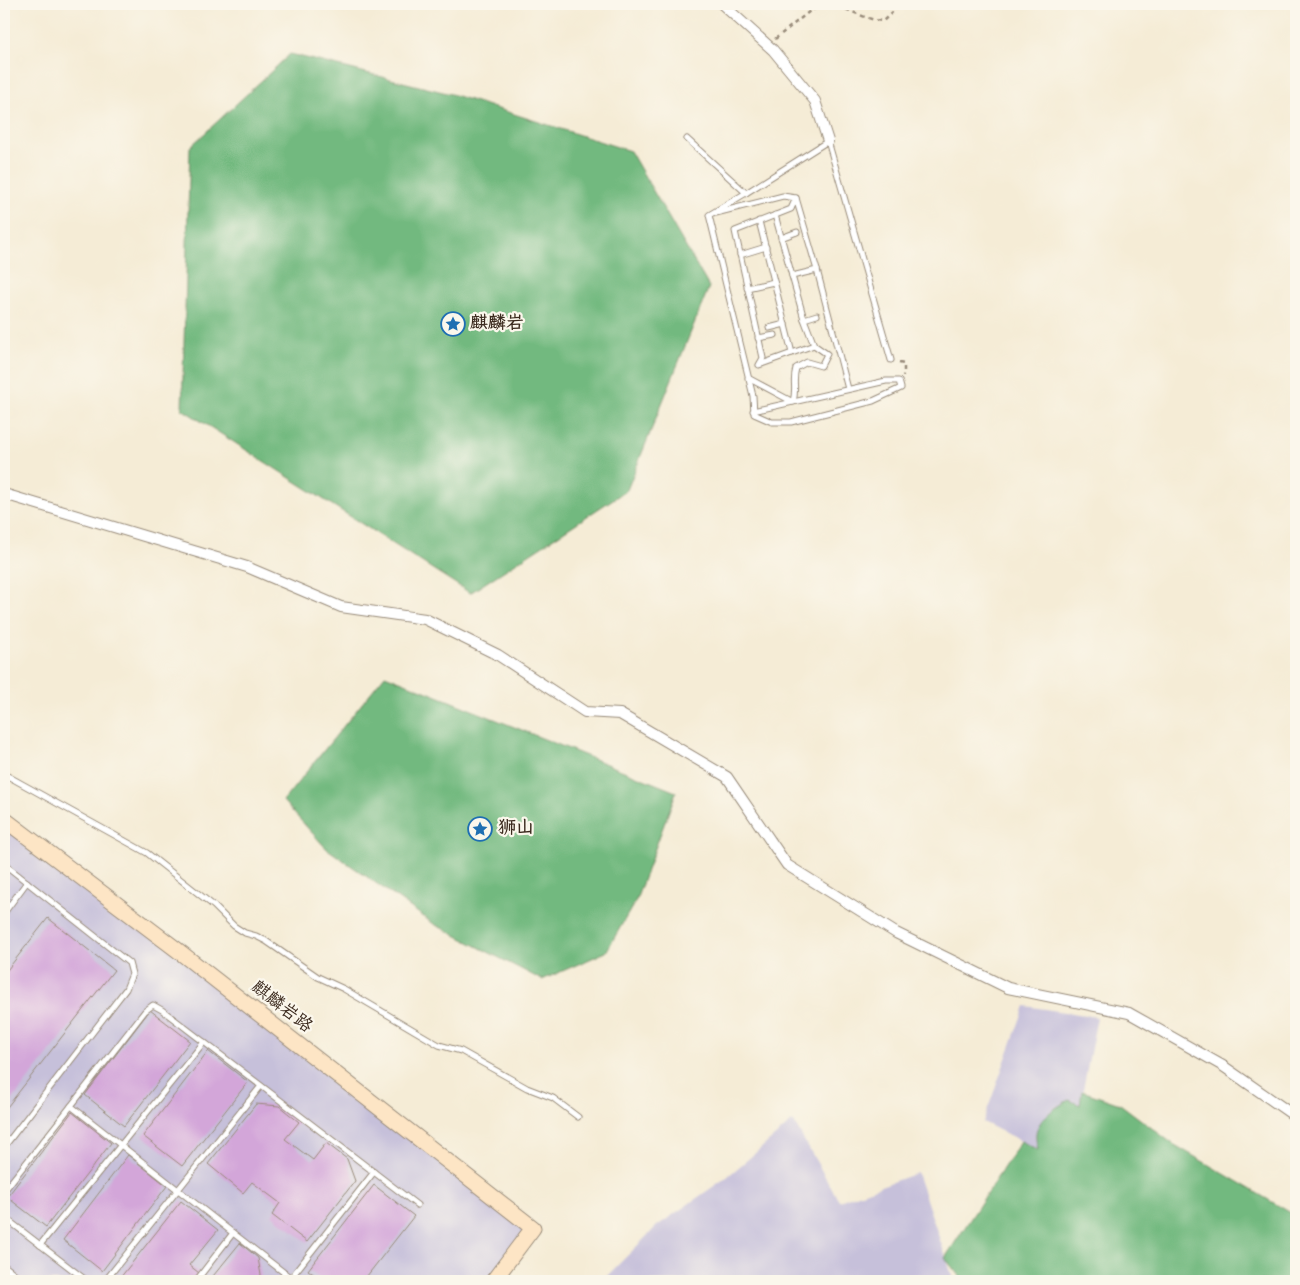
<svg xmlns="http://www.w3.org/2000/svg" width="1300" height="1285" font-family="Dekko,'LXGW WenKai TC',sans-serif">
<rect width="100%" height="100%" fill="#fbf7ec"/>
<filter id="ink" filterUnits="userSpaceOnUse"><feTurbulence type="fractalNoise" baseFrequency=".02" numOctaves="2"/><feDisplacementMap in="SourceGraphic" scale="10" xChannelSelector="R" yChannelSelector="G"/><feConvolveMatrix kernelMatrix="1 2 1 2 8 2 1 2 1" color-interpolation-filters="sRGB"/></filter>
<filter id="wash" filterUnits="userSpaceOnUse"><feTurbulence type="fractalNoise" baseFrequency=".0096" numOctaves="4" result="noise"/><feDisplacementMap in="SourceGraphic" scale="20" xChannelSelector="R" yChannelSelector="G"/><feGaussianBlur stdDeviation="1.12" result="paint"/><feColorMatrix in="noise" values="0 0 0 0 0 0 0 0 0 0 0 0 0 0 0 0 0 1.4 0 .05"/><feComposite in="paint" operator="in"/></filter>
<g filter="url(#wash)">
<rect width="100%" height="100%" fill="#f5ecd6"/>
<g fill="#c6c0da">
<path d="M 4,819 L 533,1228 L 493,1281 L 4,1281 Z"/>
<path d="M 1025,1006 L 1097,1017 L 1080,1105 L 1056,1107 L 1041,1122 L 1035,1136 L 1039,1150 L 983,1122 Z"/>
<path d="M 793,1121 L 839,1201 L 917,1173 L 954,1281 L 687,1281 L 685,1279 L 682,1281 L 602,1281 L 657,1226 L 727,1177 Z"/>
</g>
<g fill="#72b97f" stroke="#56724e">
<path d="M 290,54 L 451,94 L 630,151 L 709,287 L 627,490 L 470,593 L 182,409 L 190,147 Z"/>
<path d="M 385,675 L 676,792 L 636,900 L 606,952 L 542,980 L 434,924 L 326,848 L 283,801 Z"/>
<path d="M 1082,1091 L 1120,1104 L 1173,1144 L 1291,1213 L 1296,1219 L 1296,1281 L 963,1281 L 945,1258 L 1021,1141 L 1038,1150 C 1038,1146 1036,1142 1036,1138 C 1034,1121 1056,1107 1069,1100 L 1080,1105 Z"/>
</g>
<g id="blocks">
<g fill="#d3a6d9">
<path d="M 48,918 L 114,970 L 4,1111 L 4,974 Z"/>
<path d="M 150,1010 L 190,1041 L 124,1126 L 85,1095 Z"/>
<path d="M 208,1051 L 248,1082 L 182,1166 L 143,1136 Z"/>
<path d="M 256,1104 L 279,1106 L 299,1122 L 285,1139 L 313,1160 L 326,1143 L 347,1159 L 355,1181 L 307,1242 L 272,1215 L 280,1203 L 252,1182 L 243,1193 L 208,1164 Z"/>
<path d="M 72,1112 L 111,1143 L 46,1227 L 7,1197 Z"/>
<path d="M 128,1155 L 167,1186 L 102,1271 L 63,1240 Z"/>
<path d="M 374,1185 L 414,1216 L 363,1281 L 323,1281 L 308,1270 Z"/>
<path d="M 181,1201 L 218,1230 L 189,1265 L 209,1281 L 124,1281 L 120,1278 Z"/>
<path d="M 240,1243 L 258,1258 L 262,1281 L 209,1281 Z"/>
</g>
</g>
</g>
<g filter="url(#ink)">
<use href="#blocks" fill-opacity="0" stroke="#988b7a" stroke-width="1"/>
<g fill="none" stroke-linecap="round" stroke-linejoin="round">
<g stroke="#988b7a" stroke-width="7">
<g id="service">
<path d="M 687,139 L 746,193 L 828,141 L 891,360"/>
<path d="M 746,193 L 709,215 L 753,396 L 754,414 L 772,422 L 791,422 L 873,401 L 901,388 L 899,381 L 886,381 L 753,411"/>
<path d="M 716,213 L 783,196 L 796,198 L 791,209 L 735,231 L 763,358 L 759,365 L 814,345 L 827,354 L 821,366 L 807,362 L 796,368 C 792,382 797,387 793,402 L 748,378"/>
<path d="M 775,215 L 804,319 L 814,345"/>
<path d="M 759,221 L 792,353"/>
<path d="M 781,238 L 797,232"/>
<path d="M 740,255 L 766,247"/>
<path d="M 817,270 L 848,389"/>
<path d="M 792,276 L 817,270 L 796,198"/>
<path d="M 747,288 L 774,282"/>
<path d="M 804,319 L 817,315"/>
<path d="M 769,328 L 785,324"/>
<path d="M 758,338 L 775,335"/>
<path d="M 4,774 L 147,853 L 214,906 L 234,926 L 245,933 L 256,936 L 266,941 L 318,977 L 344,989 L 439,1045 L 461,1051 L 527,1088 L 553,1098 L 578,1117"/>
<path d="M 4,864 L 129,963 L 132,974 L 126,989 L 4,1147"/>
<path d="M 4,913 L 27,882"/>
<path d="M 4,1191 L 71,1106"/>
<path d="M 4,1217 L 87,1281"/>
<path d="M 233,1233 L 291,1278"/>
<path d="M 40,1245 L 204,1042"/>
<path d="M 293,1275 L 374,1172"/>
<path d="M 105,1281 L 261,1086"/>
<path d="M 196,1281 L 233,1233 L 71,1106 L 145,1011 L 153,1005 L 162,1010 L 417,1205"/>
<path d="M 289,1281 L 293,1275 L 300,1281"/>
</g>
</g>
<g stroke="#988b7a" stroke-width="12">
<g id="minor">
<path d="M 722,4 L 773,50 L 815,101 L 828,141"/>
<path d="M 4,494 L 247,567 L 341,607 L 425,619 L 498,655 L 585,712 L 620,714 L 727,777 L 787,865 L 896,933 L 1008,988 L 1129,1013 L 1223,1066 L 1296,1117"/>
</g>
</g>
<g stroke="#988b7a" stroke-width="14">
<path id="tertiary" d="M 4,1270 L 18,1281"/>
</g>
<g stroke="#988b7a" stroke-width="17">
<path id="secondary" d="M 4,819 L 176,949 L 533,1228 L 493,1281"/>
</g>
<g stroke="#988b7a" stroke-width="2.5" stroke-dasharray="4 4" stroke-linecap="butt">
<path d="M 831,4 C 850,9 865,20 883,21 L 901,4"/>
<path d="M 1083,4 L 1099,6 L 1110,4"/>
<path d="M 775,39 L 810,11 L 826,4"/>
<path d="M 899,363 L 904,364 L 904,374 L 903,376"/>
</g>
<use href="#service" stroke="#fff" stroke-width="5"/>
<use href="#minor" stroke="#fff" stroke-width="10"/>
<use href="#tertiary" stroke="#fff" stroke-width="12"/>
<use href="#secondary" stroke="#fde5c5" stroke-width="15"/>
</g>
</g>
<defs>
<g id="sight-ring" transform="scale(1.25)"><circle r="9.5" fill="#fbf7ec" stroke="#1f6fb2" stroke-width="1.5"/><path d="M0-6L1.8-2.2L6-1.7L2.9 1.2L3.7 5.4L0 3.3L-3.7 5.4L-2.9 1.2L-6-1.7L-1.8-2.2Z" fill="#1f6fb2"/></g>
</defs>
<g fill-rule="evenodd">
<use href="#sight-ring" x="453" y="324"/>
<use href="#sight-ring" x="480" y="829"/>
</g>
<g text-anchor="middle" dominant-baseline="central" stroke-width="4.5" stroke-linejoin="round" paint-order="stroke">
<g font-size="18" font-weight="bold" fill="#3b2a1e" stroke="#fbf7ec" text-anchor="start">
<text x="470" y="324">麒麟岩</text>
<text x="498" y="829">狮山</text>
</g>
<g font-size="18" fill="#3b2a1e" stroke="#fbf7ec">
<text transform="translate(281 1008) rotate(38)">麒麟岩路</text>
</g>
</g>
<rect width="1300" height="1285" fill="none" stroke="#fbf7ec" stroke-width="20"/>
</svg>
